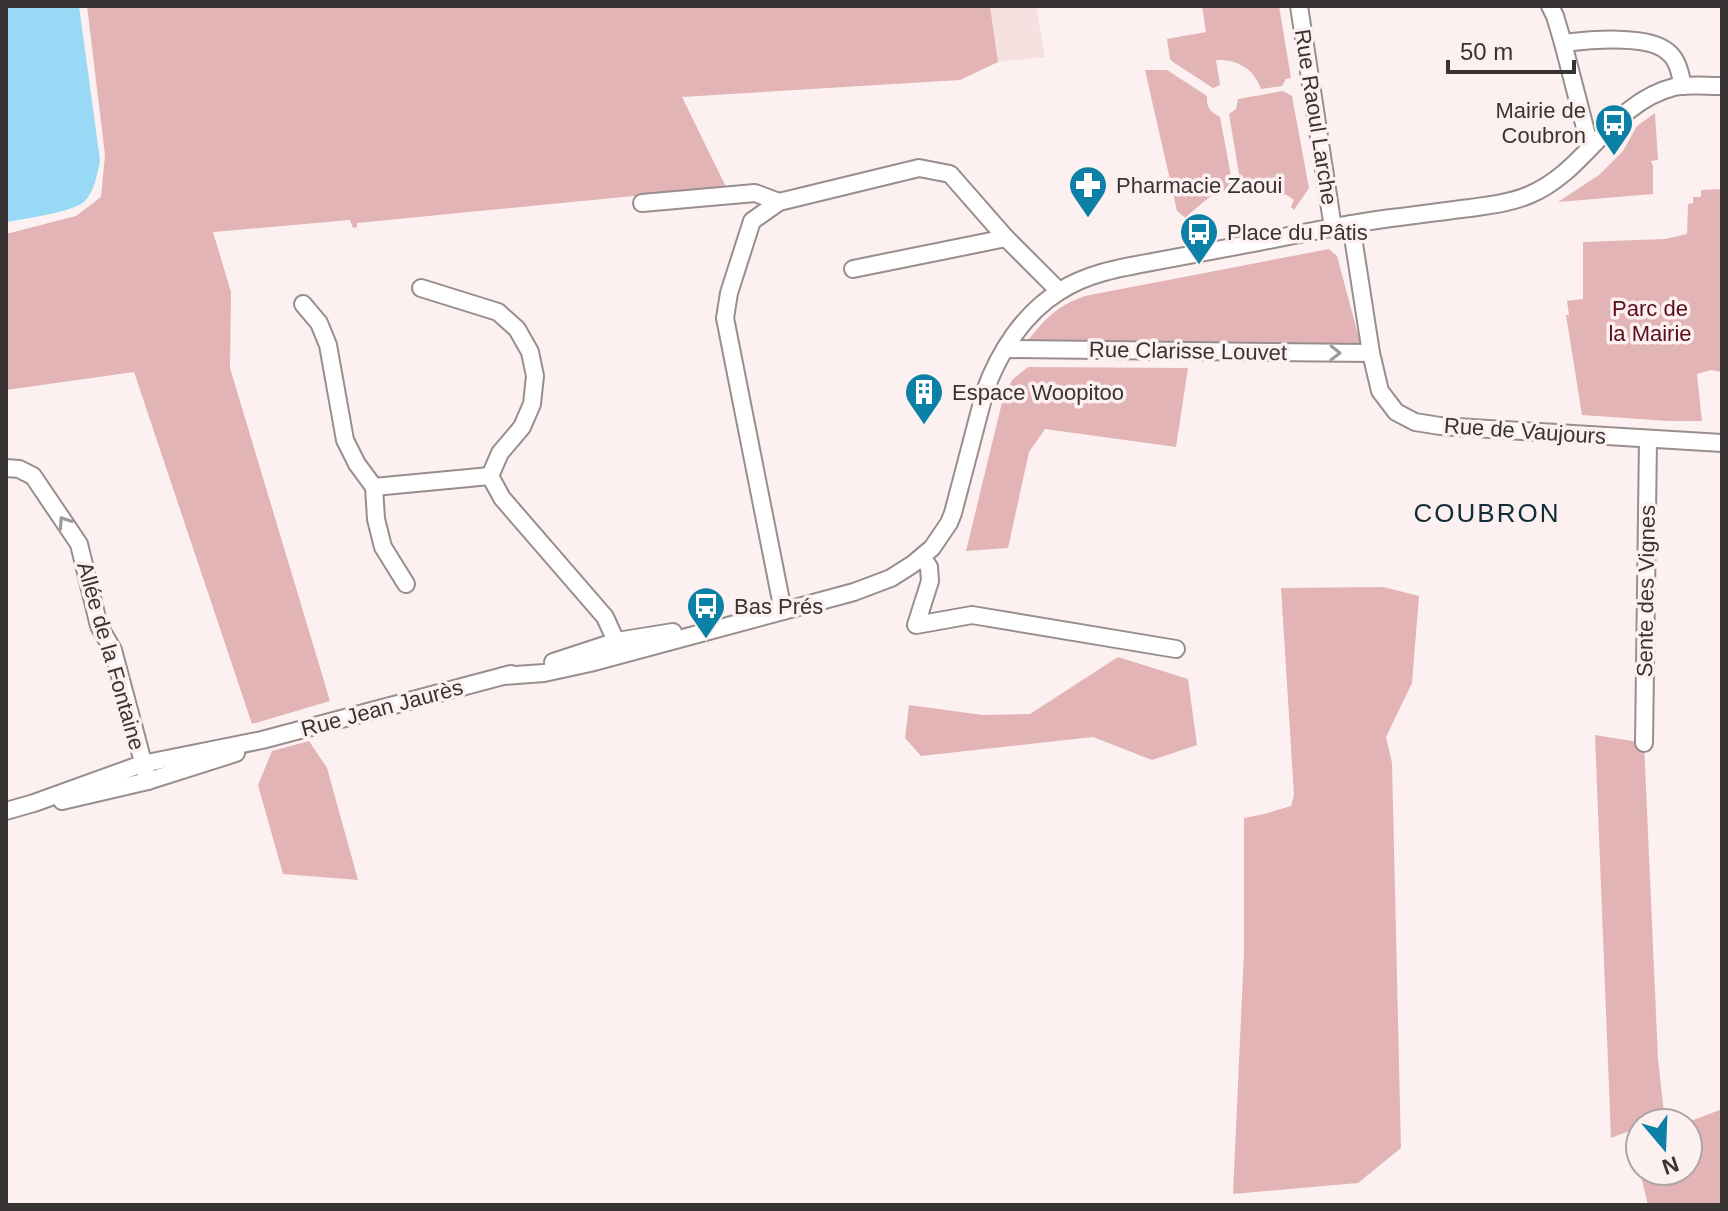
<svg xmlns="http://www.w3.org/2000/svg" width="1728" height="1211" font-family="Helvetica,sans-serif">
<rect width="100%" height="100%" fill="#fdf0f0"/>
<path fill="#f6e1e1" d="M 990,6 L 1036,6 L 1045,57 L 998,62 Z"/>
<g fill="#e3b4b5">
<path d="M 87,6 L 990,6 L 998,62 L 960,80 L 682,97 L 726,187 L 357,223 L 357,227 L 353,228 L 350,220 L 213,232 L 231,292 L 230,368 L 330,701 L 252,724 L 134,372 L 6,390 L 6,234 L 76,216 L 101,197 L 105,155 Z"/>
<path d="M 1202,6 L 1279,6 L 1291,78 L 1286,79 L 1282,86 L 1261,89 C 1254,69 1238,59 1216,60 L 1220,85 L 1213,88 L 1173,62 L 1170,59 L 1167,39 L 1206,32 Z"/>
<path d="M 1145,70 L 1167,70 L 1207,96 C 1206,106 1210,112 1220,117 L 1233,187 L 1212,195 L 1188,215 L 1187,219 L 1177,211 Z"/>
<path d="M 1283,91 L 1292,96 L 1309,188 L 1294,210 L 1291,207 L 1294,200 C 1277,188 1262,186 1241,186 L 1229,114 L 1236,109 L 1238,99 Z"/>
<path d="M 1655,113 L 1658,160 L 1651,161 L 1653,166 L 1653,194 L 1558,202 L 1599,175 L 1623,151 L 1637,126 Z"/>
<path d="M 1722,189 L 1722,372 L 1711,370 L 1697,374 L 1702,421 L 1668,421 L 1582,415 L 1566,315 L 1569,315 L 1567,301 L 1583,299 L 1583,242 L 1665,239 L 1687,234 L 1688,204 L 1693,203 L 1693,197 L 1701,197 L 1701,190 Z"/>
<path d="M 1329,249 L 1337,256 L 1361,346 L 1028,340 C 1047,317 1057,306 1085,296 Z"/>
<path d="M 1028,367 L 1188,368 L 1176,447 L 1045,429 L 1029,452 L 1008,548 L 966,551 L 1004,394 L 1013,379 Z"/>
<path d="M 1383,587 L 1419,596 L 1412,683 L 1386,737 L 1392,763 L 1401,1148 L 1358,1183 L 1233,1194 L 1244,951 L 1244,818 L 1264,814 L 1291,806 L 1294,795 L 1281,588 Z"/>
<path d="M 1118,657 L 1188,679 L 1197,745 L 1152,760 L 1093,737 L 921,756 L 905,738 L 909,705 L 983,715 L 1030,714 Z"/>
<path d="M 1595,735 L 1644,743 L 1658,1059 L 1664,1113 L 1647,1123 L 1640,1123 L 1640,1127 L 1611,1138 Z"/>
<path d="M 309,741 L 327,768 L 358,880 L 283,874 L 258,785 L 272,751 Z"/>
<path d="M 1722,1109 L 1722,1205 L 1648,1205 L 1633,1144 L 1640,1142 L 1640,1171 L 1688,1171 L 1688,1123 L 1686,1123 Z"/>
</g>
<path fill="#98d9f6" d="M 6,6 L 79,6 L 100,160 C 98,172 94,192 85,201 C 74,212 23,219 6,222 Z"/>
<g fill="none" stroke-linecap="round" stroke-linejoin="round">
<g stroke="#998d8d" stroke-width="20">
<g id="minor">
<path d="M 1299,6 L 1333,228"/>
<path d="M 1550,6 L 1555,16 L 1563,43 L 1590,147"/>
<path d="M 1563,43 C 1589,40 1648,34 1668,52 C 1678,60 1680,73 1683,86"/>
<path d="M 642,203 L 755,193 L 779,202"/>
<path d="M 1351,224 L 1371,353 L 1380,391 L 1396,412 L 1415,422 L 1440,426 L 1722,443"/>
<path d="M 853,269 L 1006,238"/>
<path d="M 421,288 L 498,312 L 517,329 L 530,352 L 535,376 L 532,404 L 522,427 L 500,453 L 490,476"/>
<path d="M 303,304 L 319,323 L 328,345 L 345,440 L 357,464 L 374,487 L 376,519 L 383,547 L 406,584"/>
<path d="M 1005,349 L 1371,353"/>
<path d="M 6,468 L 19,469 L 33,476 L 79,544 L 99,626 L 113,650 L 148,781"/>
<path d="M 490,476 L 502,498 L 605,617 L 620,650"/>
<path d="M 374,487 L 490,476"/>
<path d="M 922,557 L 929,567 L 930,581 L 916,625 L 972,615 L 1176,649"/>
<path d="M 783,611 L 725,318 L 729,293 L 752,221 L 779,202 L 919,168 L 950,174 L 1006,238 L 1059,291"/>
<path d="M 553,662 L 617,641 L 673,632"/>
<path d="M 503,676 L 544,673 L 590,663 L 854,592 L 891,578 L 913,564 L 932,548 L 949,523 L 953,513 L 985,391 C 999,352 1024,313 1060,291 C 1088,273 1120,268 1152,262 C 1184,256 1216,250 1248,244 C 1296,235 1343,224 1391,218 C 1418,215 1444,211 1470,208 C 1490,205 1510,203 1529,195 C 1586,172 1611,103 1674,87 C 1689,84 1706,86 1722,86"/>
<path d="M 1644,743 L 1648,439"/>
<path d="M 62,801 L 148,781 L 236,753"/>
<path d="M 6,811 L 34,803 L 142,764 L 262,740 L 511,674"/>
</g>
</g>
<use href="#minor" stroke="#fff" stroke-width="16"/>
</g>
<defs><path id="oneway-chevron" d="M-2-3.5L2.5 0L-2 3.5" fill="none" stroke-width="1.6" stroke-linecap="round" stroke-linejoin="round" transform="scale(2)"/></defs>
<g stroke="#9c9a9a">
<use href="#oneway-chevron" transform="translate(1335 353) rotate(1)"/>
<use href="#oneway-chevron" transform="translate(64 522) rotate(-124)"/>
</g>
<defs>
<g id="bus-pin" transform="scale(2)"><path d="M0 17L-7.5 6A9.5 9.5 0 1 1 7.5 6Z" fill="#0b81a8" stroke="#fdf0f0"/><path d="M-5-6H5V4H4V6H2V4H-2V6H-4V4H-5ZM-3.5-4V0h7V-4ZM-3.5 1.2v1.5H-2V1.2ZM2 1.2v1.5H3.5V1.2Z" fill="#fff"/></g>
<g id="pharmacy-pin" transform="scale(2)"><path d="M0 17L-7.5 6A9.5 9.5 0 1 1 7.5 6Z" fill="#0b81a8" stroke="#fdf0f0"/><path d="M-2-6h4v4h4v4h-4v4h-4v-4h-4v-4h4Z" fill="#fff"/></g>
<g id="building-pin" transform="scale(2)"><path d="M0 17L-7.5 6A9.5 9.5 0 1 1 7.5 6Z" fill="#0b81a8" stroke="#fdf0f0"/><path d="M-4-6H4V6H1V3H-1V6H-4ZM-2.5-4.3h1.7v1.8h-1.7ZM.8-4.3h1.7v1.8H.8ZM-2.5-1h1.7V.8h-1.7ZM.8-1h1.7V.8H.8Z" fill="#fff"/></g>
</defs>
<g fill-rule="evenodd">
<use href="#bus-pin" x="1614" y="123"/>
<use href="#pharmacy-pin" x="1088" y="185"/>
<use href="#bus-pin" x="1199" y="232"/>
<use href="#building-pin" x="924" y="392"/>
<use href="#bus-pin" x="706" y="606"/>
</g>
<g text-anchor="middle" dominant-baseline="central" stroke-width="7" stroke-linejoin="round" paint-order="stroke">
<g font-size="22" fill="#393434" stroke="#fdf0f0" text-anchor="start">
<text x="1586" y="110" text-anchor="end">Mairie de<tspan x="1586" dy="25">Coubron</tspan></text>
<text x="1116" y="185">Pharmacie Zaoui</text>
<text x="1227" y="232">Place du Pâtis</text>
<text x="952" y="392">Espace Woopitoo</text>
<text x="734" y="606">Bas Prés</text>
</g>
<g font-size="22" fill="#393434" stroke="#fdf0f0">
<text transform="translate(1316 117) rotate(81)">Rue Raoul Larche</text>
<text transform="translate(1188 351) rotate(1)">Rue Clarisse Louvet</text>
<text transform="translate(1525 431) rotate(4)">Rue de Vaujours</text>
<text transform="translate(1646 591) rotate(-89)">Sente des Vignes</text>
<text transform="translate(111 656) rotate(74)">Allée de la Fontaine</text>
<text transform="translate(382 708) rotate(-15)">Rue Jean Jaurès</text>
</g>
<g font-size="22" fill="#590d1a" stroke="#fdf0f0">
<text x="1650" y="308">Parc de<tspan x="1650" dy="25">la Mairie</tspan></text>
</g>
<g font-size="26" letter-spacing="2" fill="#112d39" stroke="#fdf0f0">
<text x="1487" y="513">COUBRON</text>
</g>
</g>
<rect width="1728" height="1211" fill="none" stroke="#393434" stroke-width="16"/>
<g transform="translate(1664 1147) rotate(161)"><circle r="38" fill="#fdf0f0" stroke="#afa5a5" stroke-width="2"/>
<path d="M0-6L14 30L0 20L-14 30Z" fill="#0b81a8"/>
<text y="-12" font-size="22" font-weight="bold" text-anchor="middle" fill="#393434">N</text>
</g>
<path d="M1448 60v12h126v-12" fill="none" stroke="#393434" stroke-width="4"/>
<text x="1460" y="60" font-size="24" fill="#393434" stroke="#fdf0f0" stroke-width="6" paint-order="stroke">50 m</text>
</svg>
